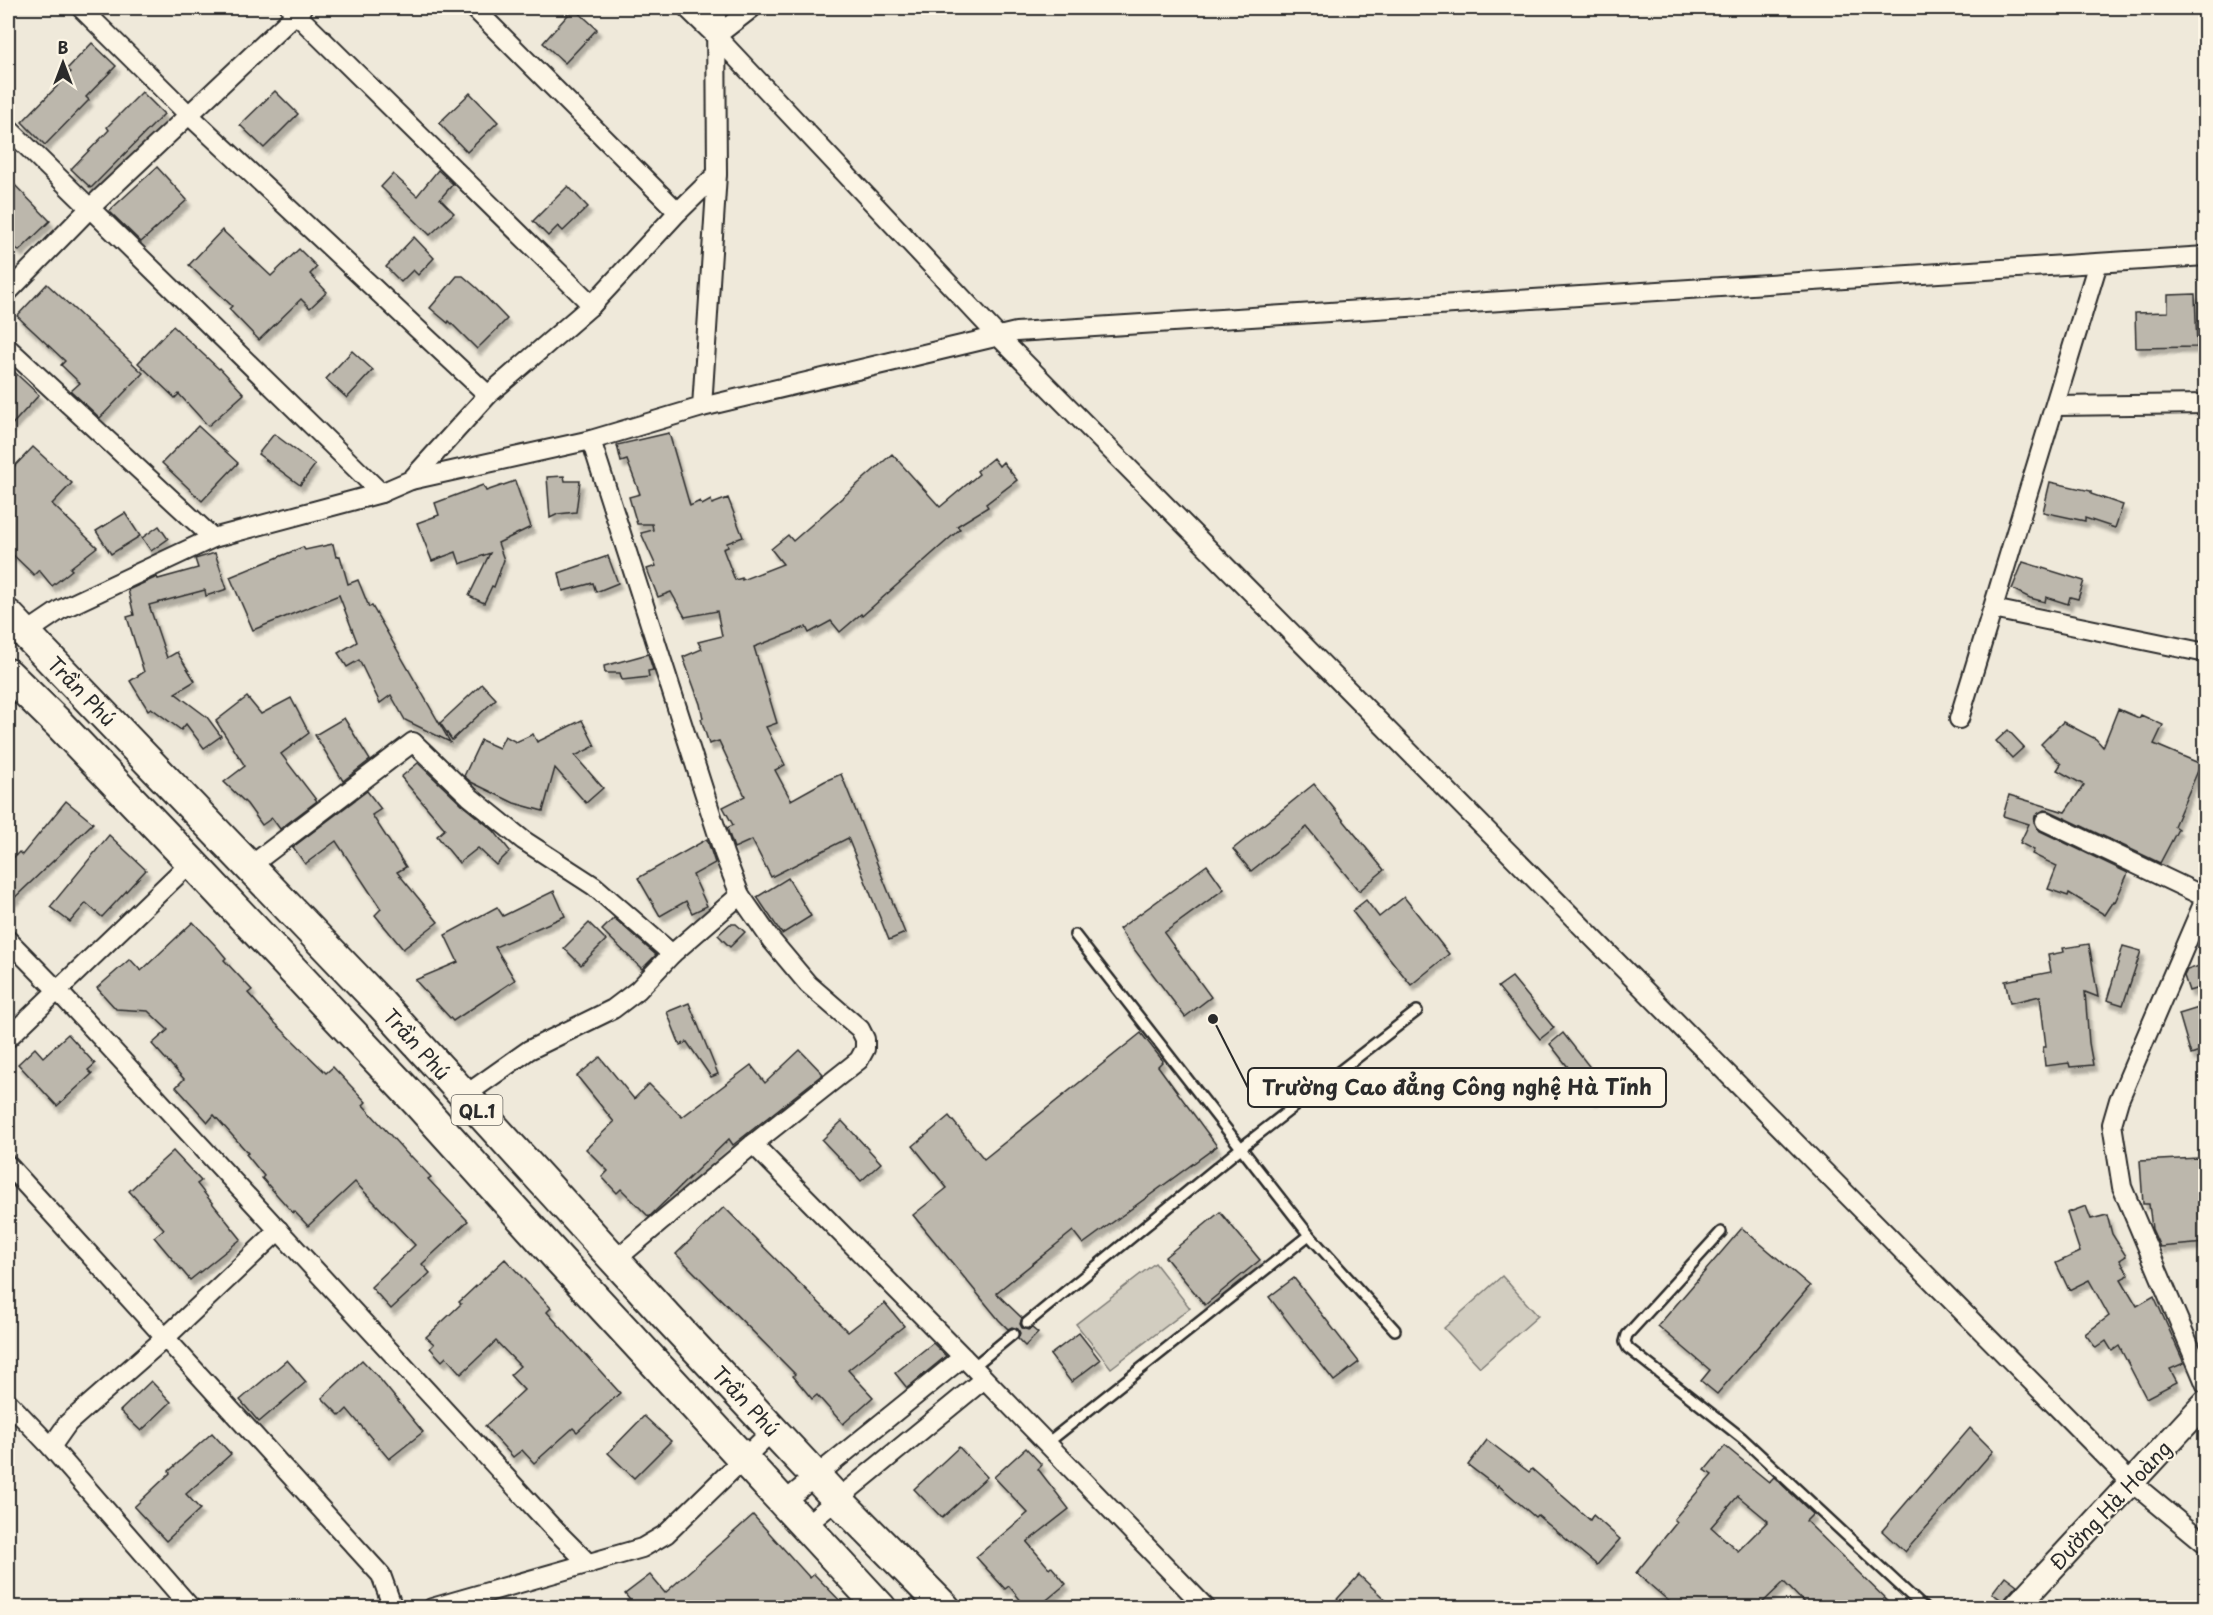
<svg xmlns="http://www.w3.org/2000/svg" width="2213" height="1615" font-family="'Playpen Sans',sans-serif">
<defs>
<filter id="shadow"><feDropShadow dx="3.5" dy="6" stdDeviation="1.5" flood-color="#0004"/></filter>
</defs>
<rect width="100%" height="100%" fill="#efe9da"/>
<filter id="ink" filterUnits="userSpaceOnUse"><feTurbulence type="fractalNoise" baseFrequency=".0167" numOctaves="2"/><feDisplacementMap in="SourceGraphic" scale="12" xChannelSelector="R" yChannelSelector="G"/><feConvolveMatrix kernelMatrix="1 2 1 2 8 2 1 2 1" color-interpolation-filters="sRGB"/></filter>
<g filter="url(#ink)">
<g fill="#d2cdc0" stroke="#7e7c76" stroke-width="1.5">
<path d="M 1155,1263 L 1190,1308 L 1111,1368 L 1076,1324 Z"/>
<path d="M 1502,1276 L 1538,1316 L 1480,1367 L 1444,1328 Z"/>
</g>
<g fill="#bcb7ac" stroke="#2b2b2b" stroke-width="1.5" fill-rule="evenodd" filter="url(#shadow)">
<path d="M 574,8 L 597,29 L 565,63 L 543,43 Z"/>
<path d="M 92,43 L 116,66 L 86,97 L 89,100 L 45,145 L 22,122 L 71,72 L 67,69 Z"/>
<path d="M 275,91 L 298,114 L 264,148 L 240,125 Z"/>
<path d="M 142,92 L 164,114 L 91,188 L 71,169 L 109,130 L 107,127 Z"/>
<path d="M 470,93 L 498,122 L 467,152 L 439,123 Z"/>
<path d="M 157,167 L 187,200 L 141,242 L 109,211 Z"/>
<path d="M 438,170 L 453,184 L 440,199 L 454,213 L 430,235 L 381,187 L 393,174 L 417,196 Z"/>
<path d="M 8,178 L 50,221 L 19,251 L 8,240 Z"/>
<path d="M 568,186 L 588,207 L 563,231 L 558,226 L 548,236 L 533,221 Z"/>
<path d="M 222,230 L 271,276 L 299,249 L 317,267 L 310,274 L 327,292 L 310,308 L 301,299 L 259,340 L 229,309 L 232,306 L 189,265 Z"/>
<path d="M 414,237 L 434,258 L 418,275 L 413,270 L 401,282 L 386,267 Z"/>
<path d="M 457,276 L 463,276 L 477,288 L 507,319 L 477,349 L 449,321 L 448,323 L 430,308 Z"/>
<path d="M 47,284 L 143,373 L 100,418 L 71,391 L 80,383 L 61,365 L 65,361 L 17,316 Z"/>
<path d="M 2195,294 L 2197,347 L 2136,348 L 2135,313 L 2168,312 L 2168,295 Z"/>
<path d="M 173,326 L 219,369 L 220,368 L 244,394 L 208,426 L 179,394 L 175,398 L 138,363 Z"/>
<path d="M 352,351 L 373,370 L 347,398 L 326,379 Z"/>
<path d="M 8,366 L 39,395 L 8,429 Z"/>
<path d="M 198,426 L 238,463 L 202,501 L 162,463 Z"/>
<path d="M 669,433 L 690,506 L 700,501 L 702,505 L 711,500 L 712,504 L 728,498 L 743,537 L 727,543 L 728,547 L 723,549 L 735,580 L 742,578 L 742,580 L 783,564 L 771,549 L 788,535 L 793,541 L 892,454 L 940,507 L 979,474 L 977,471 L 993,458 L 999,466 L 1003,462 L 1017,480 L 986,504 L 988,507 L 957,526 L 960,529 L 862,616 L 861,614 L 840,632 L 831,621 L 809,633 L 806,627 L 754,647 L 777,723 L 766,727 L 785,765 L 775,770 L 791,800 L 825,781 L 841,774 L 905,933 L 889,940 L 848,838 L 771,877 L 752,840 L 734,848 L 727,828 L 733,825 L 723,807 L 745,796 L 719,741 L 709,744 L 701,719 L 703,718 L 700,704 L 683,657 L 702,649 L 698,642 L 722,636 L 717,611 L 685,617 L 671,592 L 658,597 L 647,569 L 656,566 L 641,533 L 653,530 L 652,524 L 637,524 L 629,497 L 640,494 L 627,460 L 621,462 L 617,445 Z"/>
<path d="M 274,434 L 315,465 L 300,485 L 258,454 Z"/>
<path d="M 33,447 L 72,483 L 52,504 L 97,547 L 70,568 L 72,570 L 52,586 L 39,570 L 34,575 L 8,550 L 8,473 Z"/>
<path d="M 564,476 L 565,481 L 580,481 L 576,512 L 558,514 L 550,518 L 547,477 Z"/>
<path d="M 515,481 L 531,527 L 498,543 L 504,560 L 494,587 L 492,586 L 484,603 L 469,596 L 490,553 L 460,564 L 456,552 L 432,561 L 417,523 L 439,515 L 435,503 L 483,485 L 486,491 Z"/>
<path d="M 2050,482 L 2091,491 L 2091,494 L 2123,505 L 2115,528 L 2085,518 L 2085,521 L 2043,512 Z"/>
<path d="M 125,513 L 140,536 L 111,554 L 96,531 Z"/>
<path d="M 159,526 L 168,539 L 151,551 L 142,538 Z"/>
<path d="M 333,544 L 336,557 L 340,556 L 348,584 L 358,580 L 369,607 L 372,606 L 450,742 L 405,720 L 391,695 L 380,703 L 359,660 L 347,667 L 338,653 L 357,642 L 339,595 L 253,630 L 230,577 L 303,547 L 305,550 Z"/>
<path d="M 215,553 L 227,589 L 206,596 L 205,590 L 149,605 L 167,658 L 177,652 L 195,681 L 175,693 L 207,717 L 221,736 L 204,748 L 186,724 L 181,730 L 151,708 L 148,710 L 130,681 L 144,672 L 127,617 L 134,615 L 128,590 L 157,577 L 158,579 L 198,568 L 195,559 Z"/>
<path d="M 608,556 L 618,583 L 596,592 L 593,583 L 563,591 L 559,573 Z"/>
<path d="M 2023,562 L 2084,581 L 2078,599 L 2070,597 L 2068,604 L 2046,597 L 2045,602 L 2030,598 L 2012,589 Z"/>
<path d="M 648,654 L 653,670 L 648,671 L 649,677 L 622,680 L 620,673 L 605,673 L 604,666 Z"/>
<path d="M 482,684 L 496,699 L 452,740 L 440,723 Z"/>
<path d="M 247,697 L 261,714 L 291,698 L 309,733 L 281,754 L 317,801 L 280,829 L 272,818 L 262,825 L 247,804 L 224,782 L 245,766 L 216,721 Z"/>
<path d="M 2118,709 L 2139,718 L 2141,715 L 2163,725 L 2154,744 L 2201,764 L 2174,826 L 2178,829 L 2160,863 L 2050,811 L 2044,810 L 2035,816 L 2034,822 L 2040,831 L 2128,873 L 2115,902 L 2114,901 L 2105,915 L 2069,893 L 2068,896 L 2048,889 L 2057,866 L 2032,854 L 2034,850 L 2020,843 L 2029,824 L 2003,816 L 2009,795 L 2065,812 L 2084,785 L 2057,770 L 2061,764 L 2041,744 L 2063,722 L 2096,739 L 2103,747 Z"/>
<path d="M 344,718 L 370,760 L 343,781 L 315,735 Z"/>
<path d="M 582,720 L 595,746 L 575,756 L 603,788 L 586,803 L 555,768 L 543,811 L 514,803 L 471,782 L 464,776 L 481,740 L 499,748 L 505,736 L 516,742 L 533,734 L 537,742 Z"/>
<path d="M 2008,730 L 2024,747 L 2012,758 L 1996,741 Z"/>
<path d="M 418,763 L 462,805 L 494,831 L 510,851 L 496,865 L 478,848 L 459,863 L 437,836 L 445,829 L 401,777 Z"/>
<path d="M 1314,784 L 1384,870 L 1359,891 L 1307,827 L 1251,871 L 1233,849 Z"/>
<path d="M 367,791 L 381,809 L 372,815 L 406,867 L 397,872 L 438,922 L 403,949 L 375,915 L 381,909 L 336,841 L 305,864 L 293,847 Z"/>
<path d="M 66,801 L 93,823 L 8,904 L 8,863 L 19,852 L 22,855 Z"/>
<path d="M 109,835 L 146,870 L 102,917 L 86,903 L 70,922 L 50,907 Z"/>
<path d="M 707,839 L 715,863 L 693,875 L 707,906 L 692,913 L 686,901 L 660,916 L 638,878 Z"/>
<path d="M 1207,865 L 1224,889 L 1164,933 L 1211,997 L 1185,1017 L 1119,929 Z"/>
<path d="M 788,878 L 811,916 L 782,934 L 757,897 Z"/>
<path d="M 554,891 L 565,916 L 495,947 L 515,980 L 453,1021 L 415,980 L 458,962 L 445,935 L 497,907 L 503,916 Z"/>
<path d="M 1404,897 L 1449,954 L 1411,985 L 1352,911 L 1366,900 L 1379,917 Z"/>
<path d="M 614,918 L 656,955 L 642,969 L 602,930 Z"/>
<path d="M 193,922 L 216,946 L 226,958 L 224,960 L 252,990 L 248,993 L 273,1021 L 326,1073 L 333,1067 L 366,1102 L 363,1105 L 410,1157 L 411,1156 L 431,1177 L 428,1179 L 468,1221 L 422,1264 L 430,1273 L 391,1309 L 371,1287 L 415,1245 L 355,1182 L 308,1226 L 294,1211 L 293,1213 L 262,1178 L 264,1176 L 246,1154 L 248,1153 L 214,1115 L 208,1122 L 176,1087 L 184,1079 L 152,1044 L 168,1030 L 148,1011 L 116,1009 L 97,988 L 130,959 L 141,971 Z"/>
<path d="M 589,923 L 606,940 L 581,965 L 564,948 Z"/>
<path d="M 730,924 L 736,924 L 745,932 L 730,947 L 718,935 Z"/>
<path d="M 2089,944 L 2098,997 L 2085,992 L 2089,1043 L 2093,1065 L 2070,1067 L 2069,1063 L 2045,1066 L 2043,1047 L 2046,1047 L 2040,996 L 2010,1003 L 2005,981 L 2051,972 L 2048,955 L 2064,952 L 2063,948 Z"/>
<path d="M 2123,946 L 2141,951 L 2123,1005 L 2107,1000 Z"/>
<path d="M 2205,964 L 2205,986 L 2189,991 L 2184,976 L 2187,970 Z"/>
<path d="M 1512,977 L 1554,1028 L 1540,1039 L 1498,987 Z"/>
<path d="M 689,1003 L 718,1074 L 711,1077 L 687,1042 L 680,1045 L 667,1012 Z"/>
<path d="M 2205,1006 L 2205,1050 L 2191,1055 L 2179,1014 Z"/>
<path d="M 1141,1033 L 1163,1061 L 1158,1066 L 1217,1146 L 1083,1244 L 1073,1231 L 996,1293 L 1022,1318 L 1020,1324 L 1022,1328 L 1028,1330 L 1032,1328 L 1038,1333 L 1025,1346 L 1018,1339 L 1020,1333 L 1018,1329 L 1012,1327 L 1008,1329 L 999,1320 L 913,1215 L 947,1188 L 913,1146 L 949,1116 L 984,1159 Z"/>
<path d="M 1563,1033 L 1607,1089 L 1593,1099 L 1550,1044 Z"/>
<path d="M 68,1034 L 95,1064 L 88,1070 L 92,1074 L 57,1106 L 18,1064 L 35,1048 L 43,1057 Z"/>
<path d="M 800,1050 L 823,1074 L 733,1145 L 729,1139 L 649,1217 L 621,1189 L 617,1193 L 602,1177 L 608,1171 L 586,1149 L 614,1122 L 577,1076 L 600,1057 L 634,1099 L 649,1084 L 682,1117 L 751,1065 L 765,1083 Z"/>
<path d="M 842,1121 L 881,1163 L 861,1181 L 822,1140 Z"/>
<path d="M 173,1151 L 201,1181 L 197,1184 L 241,1239 L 190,1280 L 154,1237 L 164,1229 L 129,1191 Z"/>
<path d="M 2198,1158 L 2201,1214 L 2205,1214 L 2205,1243 L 2160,1247 L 2152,1229 L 2149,1204 L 2143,1204 L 2140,1161 Z"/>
<path d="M 2086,1206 L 2091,1219 L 2107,1215 L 2112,1234 L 2126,1256 L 2120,1260 L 2129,1275 L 2121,1279 L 2137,1306 L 2154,1296 L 2184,1363 L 2170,1369 L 2177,1382 L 2146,1398 L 2119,1346 L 2112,1351 L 2106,1341 L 2096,1348 L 2085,1334 L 2109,1316 L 2089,1280 L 2069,1290 L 2056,1263 L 2080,1252 L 2067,1213 Z"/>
<path d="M 724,1207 L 848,1332 L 885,1303 L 904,1326 L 848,1370 L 873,1397 L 843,1424 L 817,1395 L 812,1399 L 793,1376 L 795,1374 L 676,1254 Z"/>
<path d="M 1220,1212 L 1260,1260 L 1205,1305 L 1165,1257 Z"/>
<path d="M 1742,1228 L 1810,1286 L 1717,1394 L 1701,1381 L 1710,1370 L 1658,1326 Z"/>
<path d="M 505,1259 L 551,1308 L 547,1312 L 620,1393 L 577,1432 L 573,1428 L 534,1463 L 522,1450 L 513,1457 L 485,1426 L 524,1390 L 510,1375 L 520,1366 L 496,1341 L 461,1374 L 446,1357 L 442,1361 L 430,1348 L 434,1344 L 426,1337 L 461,1304 L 459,1302 Z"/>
<path d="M 1294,1278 L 1359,1362 L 1334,1381 L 1269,1297 Z"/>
<path d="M 1079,1333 L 1100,1360 L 1071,1382 L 1050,1355 Z"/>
<path d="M 933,1343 L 946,1356 L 907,1388 L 895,1373 Z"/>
<path d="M 287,1360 L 306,1382 L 259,1422 L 240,1400 Z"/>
<path d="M 362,1360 L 379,1378 L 423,1432 L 389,1459 L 347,1409 L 340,1416 L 322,1398 Z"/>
<path d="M 151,1381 L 171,1402 L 141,1431 L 120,1411 Z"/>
<path d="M 644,1416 L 671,1441 L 634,1478 L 608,1453 Z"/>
<path d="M 1970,1428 L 1993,1451 L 1905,1552 L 1882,1531 Z"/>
<path d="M 212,1433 L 231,1454 L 186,1494 L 200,1509 L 166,1541 L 134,1507 L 170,1473 L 169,1471 Z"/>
<path d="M 1487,1440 L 1529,1472 L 1532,1469 L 1590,1520 L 1593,1515 L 1620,1539 L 1597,1565 L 1537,1515 L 1535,1517 L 1498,1485 L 1497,1487 L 1468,1465 Z"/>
<path d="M 1725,1446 L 1769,1482 L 1774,1477 L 1813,1514 L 1806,1521 L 1895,1608 L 1809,1608 L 1784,1582 L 1758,1607 L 1677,1608 L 1636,1573 L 1677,1522 L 1674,1519 L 1712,1475 L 1705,1470 ZM 1738,1496 L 1768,1521 L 1738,1551 L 1711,1527 Z"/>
<path d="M 959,1447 L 987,1477 L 942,1518 L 914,1489 Z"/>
<path d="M 1026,1448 L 1042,1465 L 1038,1469 L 1069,1509 L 1027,1542 L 1049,1568 L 1051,1566 L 1066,1584 L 1037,1608 L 1027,1608 L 1009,1586 L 1005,1589 L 976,1557 L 1028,1513 L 994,1477 Z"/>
<path d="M 753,1515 L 810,1578 L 814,1574 L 847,1608 L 636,1608 L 625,1594 L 650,1575 L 665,1593 Z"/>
<path d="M 1359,1575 L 1394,1608 L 1329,1608 Z"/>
<path d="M 2005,1576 L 2017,1585 L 2003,1601 L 1992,1593 Z"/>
</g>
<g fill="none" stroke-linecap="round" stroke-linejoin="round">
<g stroke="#2b2b2b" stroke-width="14">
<g id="service">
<path d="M 1075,935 L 1309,1235 L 1395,1330"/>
<path d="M 1721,1232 L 1627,1335 L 1625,1342 L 1628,1348 L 1742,1438 L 1924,1608"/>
<path d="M 1027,1323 L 1242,1147 L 1417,1011"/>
<path d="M 973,1367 L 1013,1334"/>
<path d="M 1046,1444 L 1309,1235"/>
</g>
</g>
<g stroke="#2b2b2b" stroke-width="22">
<g id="minor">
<path d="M 81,8 L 189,115 L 488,395"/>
<path d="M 290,8 L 592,305"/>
<path d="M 474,8 L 678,212"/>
<path d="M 687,8 L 716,36 L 998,336 L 2131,1482 L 2206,1544"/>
<path d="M 716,36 L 752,8"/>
<path d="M 8,128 L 381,493"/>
<path d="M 8,292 L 90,208 L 302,8"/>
<path d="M 8,348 L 213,538"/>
<path d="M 2056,406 L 2206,404"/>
<path d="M 702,407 L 1016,332 L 2206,256"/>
<path d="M 591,440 L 724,854 L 740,895 L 772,941 L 808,984 L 860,1029 L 865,1039 L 865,1049 L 859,1060 L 753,1144 L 615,1260"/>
<path d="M 411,480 L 488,395 L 592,305 L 678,212 L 717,174"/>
<path d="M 1993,609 L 2206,653"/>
<path d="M 26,633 L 60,610 L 213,538 L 381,493 L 411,480 L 591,440 L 702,407 L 717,174 L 716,8"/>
<path d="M 1959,719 L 2098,263"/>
<path d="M 2045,821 L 2205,897"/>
<path d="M 250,866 L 413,742 L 470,797 L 523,840 L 594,886 L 672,954"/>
<path d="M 2206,897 L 2119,1100 L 2112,1124 L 2122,1187 L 2206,1385"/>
<path d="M 8,940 L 58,991 L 551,1526 L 589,1564"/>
<path d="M 8,1038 L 191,862"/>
<path d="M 464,1096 L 529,1050 L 613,1009 L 638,990 L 672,954 L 740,895"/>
<path d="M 753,1144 L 973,1367 L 1206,1608"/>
<path d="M 8,1165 L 381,1575 L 393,1608"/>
<path d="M 8,1402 L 51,1447 L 191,1608"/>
<path d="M 51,1447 L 68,1423 L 165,1338 L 279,1230"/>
<path d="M 785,1501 L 963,1357"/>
<path d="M 806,1525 L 984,1379"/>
<path d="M 432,1608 L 642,1548 L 666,1534 L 773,1430"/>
</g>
</g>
<g stroke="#2b2b2b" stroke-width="28">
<path id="tertiary" d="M 2015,1608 L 2206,1402"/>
</g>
<g stroke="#2b2b2b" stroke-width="34">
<g id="primary">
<path d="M 8,615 L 381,1004 L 665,1315 L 838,1500 L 945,1608"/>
<path d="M 8,674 L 58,723 L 191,862 L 417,1102 L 556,1256 L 881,1608"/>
</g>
</g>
<use href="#service" stroke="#fcf5e5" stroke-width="9"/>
<use href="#minor" stroke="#fcf5e5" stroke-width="18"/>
<use href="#tertiary" stroke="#fcf5e5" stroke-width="24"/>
<use href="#primary" stroke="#fcf5e5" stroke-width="30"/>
</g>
</g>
<g text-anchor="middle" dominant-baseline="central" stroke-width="4.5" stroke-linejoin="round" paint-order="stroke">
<rect fill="#fcf5e5" stroke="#6a6863" stroke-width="1.5" x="451.5" y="1095" width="51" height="30" rx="4.5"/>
<g font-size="18" font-weight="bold" fill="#2b2b2b">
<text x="477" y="1110">QL.1</text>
</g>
<g font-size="20" fill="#2b2b2b" stroke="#fcf5e5">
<text transform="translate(82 691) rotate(46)">Trần Phú</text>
<text transform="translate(417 1044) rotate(48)">Trần Phú</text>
<text transform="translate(746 1401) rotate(47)">Trần Phú</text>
<text transform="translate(2110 1505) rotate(-47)">Đường Hà Hoàng</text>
</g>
</g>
<path fill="none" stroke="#2b2b2b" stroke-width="2" d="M1213 1019L1248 1088"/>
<circle fill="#2b2b2b" stroke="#fcf5e5" stroke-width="2" cx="1213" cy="1019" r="6"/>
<rect fill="#fcf5e5" stroke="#2b2b2b" stroke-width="2" x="1248" y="1068" width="418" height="39" rx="6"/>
<g font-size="21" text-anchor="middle" font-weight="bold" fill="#2b2b2b">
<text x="1457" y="1095">Trường Cao đẳng Công nghệ Hà Tĩnh</text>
</g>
<rect width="2213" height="1615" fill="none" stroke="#fcf5e5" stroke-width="30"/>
<rect x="15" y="15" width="2183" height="1585" fill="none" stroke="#2b2b2b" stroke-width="2" filter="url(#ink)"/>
<g transform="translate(63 63)" stroke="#fcf5e5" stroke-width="4.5" paint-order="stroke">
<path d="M0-4.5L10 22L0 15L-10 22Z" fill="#2b2b2b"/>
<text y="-9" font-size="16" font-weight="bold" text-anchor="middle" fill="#2b2b2b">B</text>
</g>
</svg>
